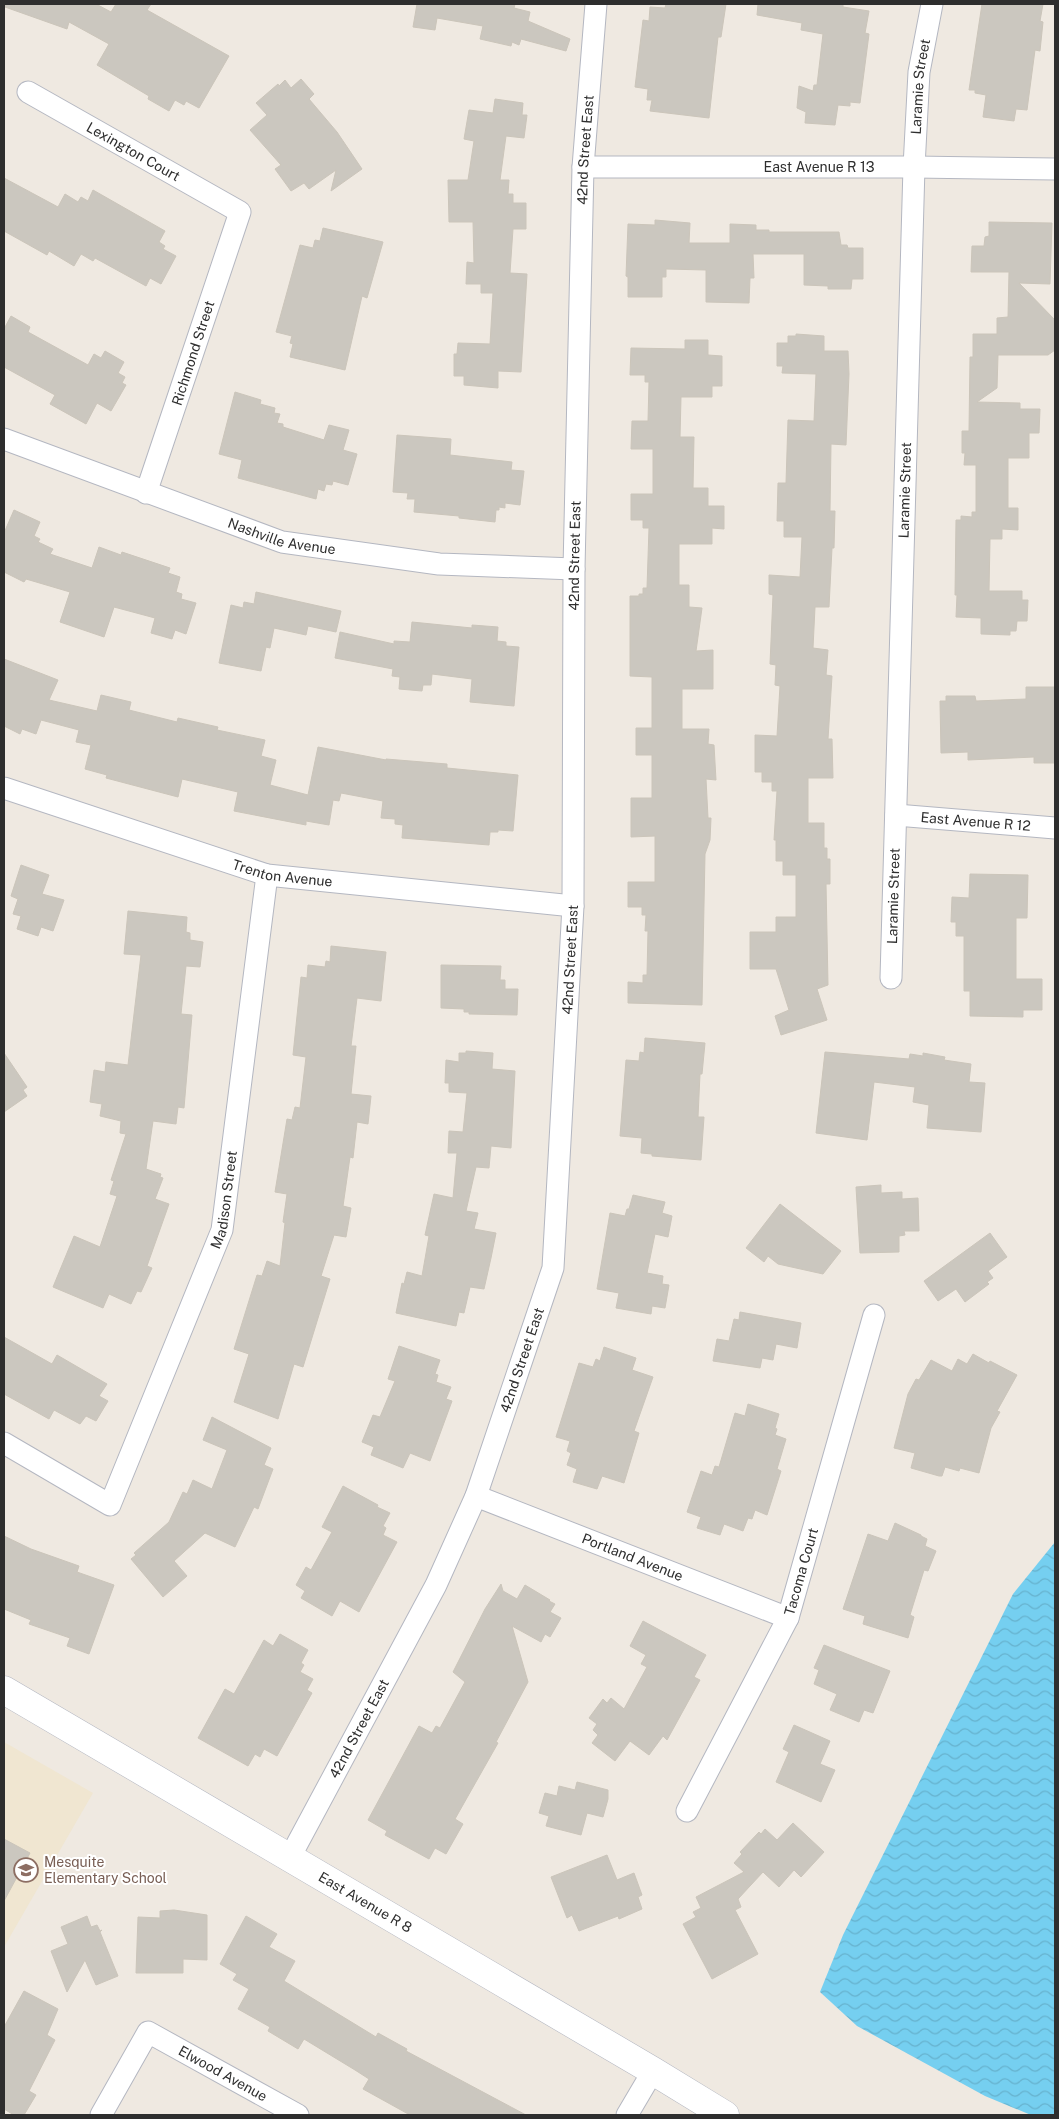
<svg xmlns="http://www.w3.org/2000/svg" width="1059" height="2119" font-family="'Public Sans',sans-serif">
<defs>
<pattern id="water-waves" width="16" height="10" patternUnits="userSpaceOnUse" patternTransform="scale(1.25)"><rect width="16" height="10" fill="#75cff0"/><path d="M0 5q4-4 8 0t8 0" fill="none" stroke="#66b2ce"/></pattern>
</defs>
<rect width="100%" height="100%" fill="#efe9e1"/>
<path fill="#f0e6d1" d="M 4,1742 L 93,1793 L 4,1947 Z"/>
<path fill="url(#water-waves)" d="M 1055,1542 L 1055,2115 L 1031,2115 L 985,2096 L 857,2026 L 820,1992 L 843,1935 L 1013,1594 Z"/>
<g fill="#cbc7bf" stroke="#cbc5ba">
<path d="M 6,4 L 96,4 L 111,12 L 116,4 L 151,4 L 147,10 L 229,56 L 199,108 L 186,101 L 184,105 L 175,100 L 169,111 L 148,99 L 149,96 L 97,65 L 109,44 L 69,22 L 67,29 L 5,7 Z"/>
<path d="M 417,4 L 515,4 L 514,8 L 530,12 L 528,21 L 570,39 L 566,51 L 521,39 L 519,45 L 512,42 L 511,46 L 480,39 L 483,26 L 437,18 L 435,30 L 413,27 Z"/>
<path d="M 666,4 L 726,4 L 721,37 L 718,37 L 709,118 L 650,111 L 652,100 L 647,100 L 648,89 L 635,87 L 643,20 L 649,21 L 650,7 L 665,8 Z"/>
<path d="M 758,4 L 843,4 L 843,7 L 869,11 L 865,33 L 869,34 L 860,103 L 850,102 L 850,106 L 838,105 L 835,125 L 805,123 L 806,112 L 797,108 L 799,86 L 813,91 L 814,85 L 817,85 L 823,34 L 801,30 L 802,23 L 757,15 Z"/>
<path d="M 982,4 L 1043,4 L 1040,21 L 1043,22 L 1040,51 L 1035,50 L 1027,110 L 1016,109 L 1014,121 L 983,117 L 986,95 L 975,93 L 975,90 L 969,90 Z"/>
<path d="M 301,79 L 314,94 L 309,99 L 337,132 L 362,169 L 331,191 L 336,170 L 309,189 L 304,183 L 291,191 L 275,169 L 281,165 L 250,130 L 267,115 L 256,103 L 278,84 L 279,86 L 285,80 L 291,88 Z"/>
<path d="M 495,99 L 523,103 L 522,115 L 527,115 L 524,138 L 506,136 L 500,180 L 509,180 L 508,194 L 513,194 L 513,203 L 526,203 L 526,229 L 513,229 L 510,273 L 527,274 L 521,372 L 498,371 L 498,388 L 464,385 L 464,376 L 454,376 L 454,354 L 457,354 L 458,343 L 490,344 L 493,293 L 481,293 L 481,284 L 466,284 L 467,262 L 474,263 L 473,222 L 449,222 L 448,180 L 468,180 L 474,141 L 464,139 L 469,110 L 493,113 Z"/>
<path d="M 4,178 L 58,207 L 65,194 L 78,202 L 81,197 L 88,201 L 93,190 L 165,231 L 159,242 L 165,246 L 163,249 L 176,256 L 161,284 L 150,278 L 146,286 L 95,258 L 93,261 L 81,254 L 74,266 L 49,251 L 47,255 L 4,231 Z"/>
<path d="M 655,220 L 690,223 L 689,243 L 730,243 L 730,224 L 756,225 L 756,230 L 769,230 L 769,232 L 839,232 L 841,245 L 847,245 L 848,248 L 863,248 L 863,279 L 852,279 L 851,289 L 828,289 L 828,286 L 804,285 L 804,254 L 753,254 L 754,278 L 750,278 L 749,303 L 706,302 L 706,270 L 666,269 L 666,277 L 662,277 L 662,297 L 628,297 L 628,277 L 626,276 L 628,224 L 655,225 Z"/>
<path d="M 989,222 L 1052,223 L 1050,284 L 1019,283 L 1055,320 L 1055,350 L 1048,355 L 998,355 L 997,388 L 977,402 L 1020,403 L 1020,409 L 1040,409 L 1039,433 L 1029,433 L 1029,458 L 1008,458 L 1008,508 L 1018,508 L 1018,530 L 1002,529 L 1002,539 L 990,539 L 989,591 L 1022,591 L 1022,600 L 1028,600 L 1027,621 L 1017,621 L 1016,631 L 1010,631 L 1010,635 L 981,634 L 981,618 L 956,617 L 957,595 L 955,595 L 956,520 L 961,520 L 961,516 L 972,517 L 972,512 L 976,512 L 976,465 L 964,465 L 965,453 L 962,453 L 962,431 L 969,431 L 970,357 L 973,357 L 973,334 L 997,334 L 997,318 L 1008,317 L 1009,272 L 971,272 L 972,246 L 984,246 L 985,237 L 989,236 Z"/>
<path d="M 323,228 L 383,242 L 367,298 L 362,296 L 345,370 L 290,357 L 293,344 L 290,343 L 292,336 L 276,332 L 300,245 L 313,248 L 315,240 L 320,241 Z"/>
<path d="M 11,316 L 30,327 L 28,332 L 88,365 L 94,354 L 101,358 L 105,351 L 124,362 L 118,373 L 125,377 L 122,383 L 126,385 L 111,411 L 97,403 L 86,424 L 50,404 L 55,395 L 4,367 L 4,329 Z"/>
<path d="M 796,334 L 824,336 L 824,351 L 848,351 L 849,374 L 846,445 L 831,444 L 830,511 L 835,511 L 834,548 L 832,548 L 829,607 L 815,607 L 813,648 L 828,650 L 826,675 L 832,676 L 828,739 L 832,739 L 833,778 L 808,778 L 808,823 L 824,823 L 824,848 L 827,848 L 827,859 L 830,859 L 830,884 L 826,884 L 828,985 L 817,989 L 827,1020 L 781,1035 L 775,1016 L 789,1010 L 776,969 L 750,969 L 750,932 L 776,932 L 776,917 L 796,917 L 796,875 L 783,875 L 783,861 L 776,861 L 776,840 L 774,840 L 777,791 L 772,791 L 772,782 L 762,782 L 762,772 L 755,772 L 755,735 L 777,736 L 780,686 L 775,685 L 776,665 L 770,664 L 773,595 L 769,594 L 769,575 L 800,577 L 802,537 L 784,537 L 784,521 L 777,521 L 778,483 L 786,483 L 788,420 L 814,421 L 816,374 L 782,373 L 783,366 L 777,366 L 777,343 L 788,343 L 788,336 L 796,336 Z"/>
<path d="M 685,340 L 708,340 L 708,355 L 722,356 L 722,386 L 712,386 L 712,397 L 681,397 L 680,437 L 694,437 L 693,488 L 708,488 L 708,506 L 724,506 L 724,529 L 712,528 L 712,544 L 679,544 L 679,585 L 689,585 L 689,607 L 702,608 L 696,651 L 713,650 L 713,689 L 682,689 L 682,729 L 709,729 L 708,744 L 714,745 L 716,780 L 706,779 L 708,818 L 711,818 L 710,840 L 705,854 L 702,1005 L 628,1003 L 628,982 L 643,983 L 643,975 L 647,975 L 648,931 L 645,931 L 646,915 L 642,915 L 642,907 L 628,907 L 628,882 L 655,882 L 655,836 L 631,837 L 631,798 L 652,798 L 652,755 L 636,755 L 636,728 L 652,728 L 652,677 L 630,676 L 630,596 L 639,596 L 639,594 L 643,594 L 643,588 L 647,588 L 649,528 L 643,528 L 643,520 L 631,520 L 631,494 L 653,494 L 653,449 L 631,449 L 632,421 L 648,421 L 649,382 L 645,382 L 645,375 L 630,375 L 631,348 L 685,349 Z"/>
<path d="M 235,392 L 261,400 L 260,404 L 275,408 L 274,413 L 280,414 L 277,423 L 283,424 L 283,427 L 324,440 L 329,425 L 349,430 L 343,450 L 357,454 L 348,485 L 333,481 L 332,485 L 326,484 L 324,491 L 318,489 L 316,499 L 238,478 L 242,460 L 219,454 Z"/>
<path d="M 397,435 L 451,439 L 450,455 L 512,462 L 511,470 L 524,471 L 520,505 L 505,503 L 505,508 L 499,507 L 499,510 L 496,510 L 495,522 L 459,518 L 459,516 L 414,512 L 415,499 L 407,499 L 408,493 L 393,492 Z"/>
<path d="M 14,510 L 40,522 L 34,536 L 40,539 L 38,542 L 53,549 L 50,554 L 92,568 L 99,547 L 121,555 L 122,552 L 170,568 L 168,573 L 180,577 L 176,592 L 182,594 L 181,599 L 196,603 L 186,634 L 175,630 L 172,639 L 151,633 L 155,618 L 114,607 L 104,637 L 60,622 L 70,592 L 26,579 L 24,582 L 4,572 L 4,533 Z"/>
<path d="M 256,592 L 341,611 L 336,632 L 308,626 L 306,635 L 274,628 L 270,648 L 266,647 L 261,671 L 219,663 L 231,605 L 243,608 L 244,602 L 254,604 Z"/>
<path d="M 412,622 L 472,628 L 472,625 L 498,627 L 497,641 L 506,642 L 506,646 L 519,647 L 514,706 L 470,702 L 472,679 L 432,674 L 431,685 L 423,685 L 422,691 L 399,689 L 400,677 L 392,676 L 393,669 L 335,658 L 340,632 L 394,644 L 394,641 L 410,642 Z"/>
<path d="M 4,659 L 58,680 L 49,700 L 97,711 L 101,695 L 131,702 L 129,710 L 177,722 L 178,718 L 218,727 L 217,730 L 265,740 L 261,756 L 276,760 L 270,785 L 308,795 L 318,747 L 386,760 L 386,759 L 447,764 L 447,768 L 518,775 L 513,831 L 498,830 L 498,832 L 490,832 L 489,845 L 402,838 L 403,825 L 395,824 L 395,819 L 381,818 L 383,801 L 341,793 L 339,801 L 333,800 L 329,825 L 306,821 L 306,825 L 234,811 L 238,792 L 182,779 L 178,797 L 106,778 L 107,775 L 85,769 L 91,745 L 76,742 L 79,730 L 41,720 L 36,734 L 22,729 L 20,734 L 4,726 Z"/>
<path d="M 1026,687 L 1055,687 L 1055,763 L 1034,763 L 1034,757 L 968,760 L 968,752 L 941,753 L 940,701 L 946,701 L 946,696 L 975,696 L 976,701 L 1026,699 Z"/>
<path d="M 21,865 L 49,875 L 42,894 L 64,900 L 53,931 L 41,927 L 38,936 L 17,929 L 21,916 L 13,914 L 18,899 L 11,896 Z"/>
<path d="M 970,874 L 1028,875 L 1027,918 L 1016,918 L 1016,979 L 1042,979 L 1042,1010 L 1023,1010 L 1023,1017 L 970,1016 L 970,991 L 964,991 L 964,936 L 956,936 L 956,922 L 951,922 L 952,897 L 969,898 Z"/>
<path d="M 128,911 L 187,917 L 186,932 L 190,933 L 190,940 L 203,942 L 200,967 L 186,966 L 181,1014 L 192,1015 L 184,1108 L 178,1107 L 176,1124 L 153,1121 L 146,1169 L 161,1174 L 160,1177 L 163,1178 L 155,1199 L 169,1204 L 147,1266 L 152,1268 L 141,1292 L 137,1291 L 131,1304 L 109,1294 L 103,1308 L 53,1287 L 74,1236 L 100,1247 L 117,1196 L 110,1194 L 114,1181 L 111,1180 L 126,1134 L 120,1133 L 121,1121 L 100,1116 L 102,1104 L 90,1102 L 94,1070 L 105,1072 L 106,1062 L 128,1065 L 141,955 L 124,954 Z"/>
<path d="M 331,946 L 386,952 L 381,1001 L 357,998 L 351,1046 L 356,1046 L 351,1094 L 371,1096 L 368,1124 L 357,1122 L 353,1158 L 350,1157 L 343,1206 L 351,1208 L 346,1237 L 334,1235 L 321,1276 L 330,1279 L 303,1367 L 294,1364 L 278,1419 L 234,1402 L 249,1354 L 234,1349 L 257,1275 L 262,1276 L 267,1261 L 280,1266 L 285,1223 L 283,1222 L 287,1194 L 275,1192 L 287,1119 L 292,1120 L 295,1107 L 300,1108 L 306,1057 L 293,1055 L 301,977 L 307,978 L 308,965 L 325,967 L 326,961 L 330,962 Z"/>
<path d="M 441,965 L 501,966 L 500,980 L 505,980 L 505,989 L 518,989 L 517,1015 L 469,1014 L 469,1012 L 464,1012 L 464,1009 L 441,1008 Z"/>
<path d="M 645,1038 L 705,1043 L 702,1074 L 700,1074 L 698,1117 L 704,1117 L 701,1160 L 652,1156 L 652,1154 L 641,1153 L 642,1138 L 620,1136 L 626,1060 L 639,1061 L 640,1052 L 644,1053 Z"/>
<path d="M 466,1051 L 493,1053 L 492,1069 L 515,1071 L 511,1148 L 491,1146 L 489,1168 L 476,1167 L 466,1211 L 478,1213 L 474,1229 L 496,1233 L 491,1258 L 484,1289 L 470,1287 L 464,1313 L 459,1312 L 456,1326 L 396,1313 L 402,1283 L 404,1284 L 407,1272 L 422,1276 L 429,1236 L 425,1235 L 434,1194 L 453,1198 L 457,1153 L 448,1153 L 449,1131 L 463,1132 L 467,1093 L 449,1092 L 449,1083 L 445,1083 L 446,1060 L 459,1062 L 459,1053 L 466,1053 Z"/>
<path d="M 825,1052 L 909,1059 L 910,1054 L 923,1056 L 923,1053 L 945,1057 L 944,1060 L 971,1064 L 969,1082 L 985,1083 L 981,1132 L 927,1128 L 929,1105 L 913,1102 L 915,1087 L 874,1082 L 867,1140 L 816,1133 Z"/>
<path d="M 4,1053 L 27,1087 L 23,1090 L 27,1096 L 4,1112 Z"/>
<path d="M 881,1185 L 881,1193 L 902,1192 L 902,1199 L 918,1198 L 919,1231 L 904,1231 L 905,1235 L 899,1236 L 899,1252 L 860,1253 L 856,1187 Z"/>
<path d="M 633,1195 L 665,1202 L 662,1213 L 672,1216 L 668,1237 L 655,1234 L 647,1273 L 663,1276 L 662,1284 L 669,1285 L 665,1308 L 652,1306 L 651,1314 L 616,1308 L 619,1293 L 597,1289 L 610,1213 L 625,1216 L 627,1209 L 629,1209 Z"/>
<path d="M 780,1204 L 841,1251 L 823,1274 L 778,1264 L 768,1256 L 764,1262 L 746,1248 Z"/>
<path d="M 990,1233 L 1007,1257 L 988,1271 L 993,1278 L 987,1282 L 989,1284 L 965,1302 L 956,1289 L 938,1301 L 924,1281 Z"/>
<path d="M 740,1312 L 801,1323 L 797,1348 L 776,1344 L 773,1360 L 762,1358 L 760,1368 L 713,1361 L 717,1339 L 729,1341 L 734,1319 L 739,1320 Z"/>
<path d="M 4,1337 L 52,1364 L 57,1355 L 107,1384 L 99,1396 L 108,1401 L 96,1421 L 86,1416 L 80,1424 L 54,1410 L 49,1419 L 4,1394 Z"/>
<path d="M 399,1346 L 440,1360 L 435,1374 L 438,1375 L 436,1382 L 451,1387 L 446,1399 L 452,1401 L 430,1461 L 410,1453 L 403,1468 L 371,1455 L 374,1447 L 362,1442 L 373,1415 L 380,1417 L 395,1381 L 388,1379 Z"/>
<path d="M 604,1347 L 636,1358 L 632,1370 L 653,1377 L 634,1431 L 639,1433 L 624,1483 L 602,1476 L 597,1489 L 573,1482 L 577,1469 L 567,1465 L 571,1453 L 567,1451 L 570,1441 L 556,1437 L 579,1363 L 593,1367 L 596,1359 L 600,1361 Z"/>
<path d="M 973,1354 L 989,1363 L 990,1361 L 1017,1375 L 997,1411 L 1000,1412 L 991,1428 L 979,1473 L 960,1468 L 959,1471 L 945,1467 L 942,1476 L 939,1476 L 911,1468 L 915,1453 L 894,1448 L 908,1394 L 916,1379 L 919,1380 L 931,1360 L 952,1371 L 958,1359 L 967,1364 Z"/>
<path d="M 748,1404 L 779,1414 L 775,1428 L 777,1429 L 775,1435 L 786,1439 L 777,1469 L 781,1471 L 767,1515 L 755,1510 L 752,1519 L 748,1518 L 743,1531 L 724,1524 L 720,1535 L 697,1528 L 701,1517 L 687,1512 L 701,1471 L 712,1475 L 715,1466 L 719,1467 L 735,1413 L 745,1416 Z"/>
<path d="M 212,1417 L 271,1448 L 264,1465 L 273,1469 L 258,1509 L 254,1507 L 235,1547 L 205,1533 L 174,1561 L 187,1576 L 163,1597 L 131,1559 L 136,1555 L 134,1553 L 169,1522 L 183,1492 L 187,1494 L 193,1480 L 212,1489 L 227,1450 L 203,1440 Z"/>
<path d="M 343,1486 L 378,1505 L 377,1507 L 390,1513 L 383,1526 L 386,1528 L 383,1535 L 397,1542 L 359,1612 L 340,1601 L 332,1616 L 301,1598 L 305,1591 L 296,1585 L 306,1567 L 311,1570 L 332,1532 L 322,1527 Z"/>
<path d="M 895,1523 L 921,1535 L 921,1536 L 927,1539 L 925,1546 L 936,1551 L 928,1571 L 924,1570 L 910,1615 L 914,1617 L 908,1638 L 863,1624 L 865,1616 L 843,1609 L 868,1534 L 888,1541 Z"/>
<path d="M 4,1536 L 31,1549 L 79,1566 L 77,1572 L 114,1585 L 89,1654 L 67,1646 L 70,1638 L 29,1624 L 31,1620 L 4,1609 Z"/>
<path d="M 501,1584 L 503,1591 L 517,1599 L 525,1585 L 550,1600 L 549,1601 L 555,1604 L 550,1612 L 561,1618 L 550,1637 L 545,1634 L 541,1642 L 512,1626 L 528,1682 L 496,1742 L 498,1743 L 455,1819 L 463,1824 L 446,1854 L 435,1848 L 429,1859 L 385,1835 L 387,1831 L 368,1820 L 419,1726 L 432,1733 L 436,1726 L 440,1728 L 465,1682 L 453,1672 L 485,1609 Z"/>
<path d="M 643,1621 L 706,1655 L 694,1677 L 700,1680 L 667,1740 L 663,1736 L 649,1755 L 630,1741 L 615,1761 L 592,1743 L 598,1735 L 593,1730 L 597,1724 L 589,1718 L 603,1699 L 607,1703 L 611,1698 L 624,1709 L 647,1667 L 641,1664 L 646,1655 L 630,1646 Z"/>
<path d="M 280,1634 L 308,1650 L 301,1663 L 304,1665 L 300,1672 L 313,1679 L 307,1690 L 312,1693 L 277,1756 L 264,1749 L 260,1757 L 255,1754 L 248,1766 L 198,1738 L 225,1689 L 234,1694 L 264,1640 L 273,1646 Z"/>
<path d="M 824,1645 L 890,1671 L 873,1713 L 864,1710 L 859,1722 L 830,1710 L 837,1694 L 814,1684 L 819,1670 L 814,1668 Z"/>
<path d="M 794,1725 L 830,1741 L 820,1764 L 835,1770 L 821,1802 L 776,1782 L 789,1752 L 783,1749 Z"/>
<path d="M 577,1782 L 608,1790 L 608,1799 L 603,1817 L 587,1813 L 581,1835 L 546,1826 L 549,1816 L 539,1813 L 545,1793 L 557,1796 L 559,1786 L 575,1790 Z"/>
<path d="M 793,1823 L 824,1852 L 801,1877 L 794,1870 L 779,1887 L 763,1872 L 738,1899 L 741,1907 L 735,1910 L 758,1954 L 712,1979 L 683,1924 L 696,1917 L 693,1912 L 701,1908 L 696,1897 L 744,1872 L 734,1863 L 742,1854 L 740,1852 L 759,1832 L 761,1834 L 765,1829 L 777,1840 Z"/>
<path d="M 4,1839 L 30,1853 L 4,1901 Z"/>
<path d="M 607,1855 L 617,1880 L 634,1873 L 642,1895 L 638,1897 L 642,1909 L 619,1919 L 618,1916 L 579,1931 L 572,1915 L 567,1918 L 551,1877 Z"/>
<path d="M 174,1910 L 207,1915 L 207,1960 L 183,1959 L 183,1973 L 136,1973 L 138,1917 L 160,1918 L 160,1911 Z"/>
<path d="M 87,1916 L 91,1927 L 97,1925 L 100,1931 L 102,1930 L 100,1932 L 118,1976 L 96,1985 L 85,1960 L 67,1992 L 51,1951 L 68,1944 L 61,1927 Z"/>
<path d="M 246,1916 L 277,1934 L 269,1947 L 295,1961 L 284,1981 L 376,2037 L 378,2033 L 407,2049 L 406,2051 L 526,2115 L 410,2115 L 363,2089 L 369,2079 L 355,2070 L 304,2039 L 298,2049 L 268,2031 L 270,2027 L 238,2009 L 249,1989 L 233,1980 L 237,1974 L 220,1964 Z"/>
<path d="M 24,1991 L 58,2009 L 47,2035 L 55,2040 L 29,2091 L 36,2095 L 24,2115 L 14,2115 L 4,2109 L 4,2027 Z"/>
</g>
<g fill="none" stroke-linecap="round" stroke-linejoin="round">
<g stroke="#b4b7c1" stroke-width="23">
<g id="minor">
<path id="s1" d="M 28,92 L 240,212 L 146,493"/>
<path id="s2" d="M 583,167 L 914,167 L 1055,169"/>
<path id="s3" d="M 4,439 L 282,542 L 439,564 L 574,569"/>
<path id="s4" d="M 4,788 L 267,875 L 573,906"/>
<path id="s5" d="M 896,815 L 1055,828"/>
<path id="s6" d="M 891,978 L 914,167 L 919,72 L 932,4"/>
<path id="s7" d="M 4,1443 L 110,1505 L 222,1230 L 267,875"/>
<path id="s8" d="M 476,1496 L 788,1618"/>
<path id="s9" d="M 687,1811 L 788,1618 L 874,1315"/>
<path id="s10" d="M 289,1859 L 436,1585 L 476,1496 L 553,1268 L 573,906 L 574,569 L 583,167 L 596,4"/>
<path id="s11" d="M 101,2115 L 148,2032 L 298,2115"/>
<path d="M 627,2115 L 653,2071"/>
</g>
</g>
<g stroke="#b4b7c1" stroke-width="29">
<g id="tertiary">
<path id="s12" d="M 4,1690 L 653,2071 L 725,2115"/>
</g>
</g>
<use href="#minor" stroke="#fff" stroke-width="21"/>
<use href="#tertiary" stroke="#fff" stroke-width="28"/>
</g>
<defs>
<g id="school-ring" transform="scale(1.25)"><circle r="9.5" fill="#fff" stroke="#8d6e63" stroke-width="1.5"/><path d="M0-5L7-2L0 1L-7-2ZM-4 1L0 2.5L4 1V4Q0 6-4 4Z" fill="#8d6e63"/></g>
</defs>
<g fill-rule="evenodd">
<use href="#school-ring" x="26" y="1870"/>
</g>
<g text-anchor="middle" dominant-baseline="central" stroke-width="4" stroke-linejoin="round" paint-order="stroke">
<g font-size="14" fill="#2e2e2e" stroke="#fff">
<text stroke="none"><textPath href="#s6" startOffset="892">Laramie Street</textPath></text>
<text stroke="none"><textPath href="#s10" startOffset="1768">42nd Street East</textPath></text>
<text stroke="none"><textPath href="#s1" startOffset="121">Lexington Court</textPath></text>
<text stroke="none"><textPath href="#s2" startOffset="236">East Avenue R 13</textPath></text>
<text transform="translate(193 353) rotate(-72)">Richmond Street</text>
<text stroke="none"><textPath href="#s6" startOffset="488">Laramie Street</textPath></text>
<text stroke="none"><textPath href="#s3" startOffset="295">Nashville Avenue</textPath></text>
<text stroke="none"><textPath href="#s10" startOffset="1362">42nd Street East</textPath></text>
<text stroke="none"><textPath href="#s5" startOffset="80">East Avenue R 12</textPath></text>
<text stroke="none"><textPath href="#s4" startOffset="292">Trenton Avenue</textPath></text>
<text stroke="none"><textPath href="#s6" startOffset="82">Laramie Street</textPath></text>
<text stroke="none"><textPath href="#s10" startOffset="958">42nd Street East</textPath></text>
<text stroke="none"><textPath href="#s7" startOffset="450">Madison Street</textPath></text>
<text stroke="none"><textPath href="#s10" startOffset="552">42nd Street East</textPath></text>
<text stroke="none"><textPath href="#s8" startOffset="168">Portland Avenue</textPath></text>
<text stroke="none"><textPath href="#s9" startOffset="266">Tacoma Court</textPath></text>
<text stroke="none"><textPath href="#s10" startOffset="148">42nd Street East</textPath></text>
<text stroke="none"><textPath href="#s12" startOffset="419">East Avenue R 8</textPath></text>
<text stroke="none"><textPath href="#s11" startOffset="181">Elwood Avenue</textPath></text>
</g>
<g font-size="14" fill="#785e54" stroke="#fff" text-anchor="start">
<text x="44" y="1862">Mesquite<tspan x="44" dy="16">Elementary School</tspan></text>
</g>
</g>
<rect width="1059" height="2119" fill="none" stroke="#2e2e2e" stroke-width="10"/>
</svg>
